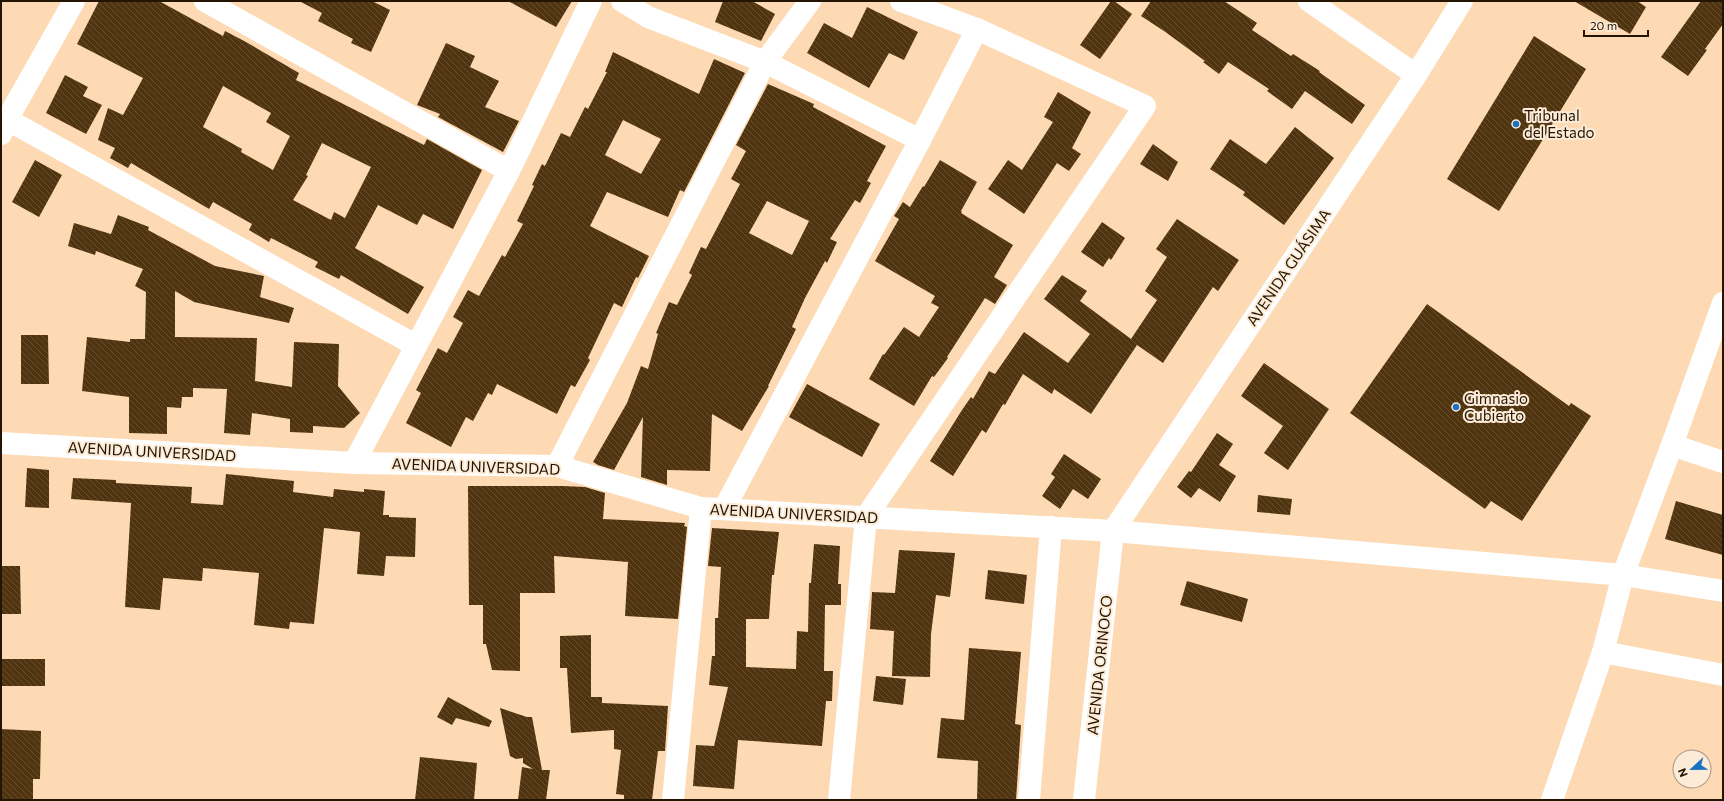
<svg xmlns="http://www.w3.org/2000/svg" width="1724" height="801" font-family="Commissioner,sans-serif">
<defs>
<pattern id="building-back-hatch" width="6" height="6" patternUnits="userSpaceOnUse"><rect width="6" height="6" fill="#50340f"/><path d="M-1 5l2 2M0 0l6 6M5-1l2 2" fill="none" stroke="#664f30"/></pattern>
</defs>
<rect width="100%" height="100%" fill="#fddab3"/>
<g fill="url(#building-back-hatch)" fill-rule="evenodd">
<path d="M 99,1 L 159,1 L 223,36 L 225,31 L 246,42 L 299,73 L 296,80 L 424,145 L 427,139 L 482,170 L 453,229 L 423,214 L 417,225 L 378,205 L 355,248 L 424,287 L 408,314 L 341,275 L 339,279 L 315,267 L 318,262 L 271,238 L 269,242 L 249,230 L 252,224 L 213,202 L 209,209 L 131,163 L 128,168 L 110,158 L 115,148 L 98,140 L 108,108 L 123,115 L 143,78 L 77,44 ZM 223,86 L 271,113 L 266,122 L 290,136 L 273,170 L 241,152 L 242,149 L 203,127 ZM 322,143 L 371,167 L 345,218 L 334,212 L 331,220 L 293,200 L 308,176 L 306,175 Z"/>
<path d="M 299,1 L 372,1 L 390,10 L 371,52 L 351,43 L 353,39 L 318,21 L 322,13 Z"/>
<path d="M 508,1 L 572,1 L 556,27 Z"/>
<path d="M 723,1 L 752,1 L 775,14 L 761,41 L 715,22 Z"/>
<path d="M 1111,1 L 1114,1 L 1132,14 L 1100,59 L 1080,45 Z"/>
<path d="M 1151,1 L 1224,1 L 1257,23 L 1252,30 L 1291,56 L 1293,54 L 1320,71 L 1319,72 L 1365,105 L 1352,124 L 1305,91 L 1292,109 L 1267,91 L 1269,89 L 1228,62 L 1219,74 L 1203,62 L 1205,61 L 1164,31 L 1141,16 Z"/>
<path d="M 1574,1 L 1637,1 L 1646,7 L 1630,34 Z"/>
<path d="M 1701,1 L 1723,1 L 1723,24 L 1705,49 L 1707,50 L 1688,76 L 1661,57 Z"/>
<path d="M 867,7 L 918,32 L 904,60 L 889,53 L 869,88 L 807,53 L 824,23 L 852,38 Z"/>
<path d="M 1534,36 L 1586,69 L 1499,211 L 1447,179 Z"/>
<path d="M 446,43 L 475,56 L 470,67 L 499,81 L 485,107 L 519,121 L 503,152 L 438,117 L 440,114 L 417,105 Z"/>
<path d="M 613,52 L 699,94 L 714,59 L 745,73 L 684,192 L 680,190 L 668,217 L 607,192 L 590,226 L 649,256 L 638,278 L 636,277 L 622,307 L 614,303 L 588,358 L 590,360 L 575,387 L 571,385 L 557,414 L 497,384 L 492,395 L 488,393 L 473,421 L 466,417 L 451,447 L 406,423 L 421,393 L 416,390 L 438,348 L 447,353 L 463,323 L 453,317 L 468,290 L 479,296 L 502,255 L 505,257 L 523,224 L 517,221 L 534,186 L 532,185 L 542,164 L 545,166 L 561,133 L 570,137 L 585,107 L 588,109 L 607,72 L 605,72 ZM 623,120 L 661,139 L 641,174 L 605,155 Z"/>
<path d="M 65,75 L 88,87 L 83,96 L 102,105 L 86,134 L 46,113 Z"/>
<path d="M 768,84 L 814,104 L 813,107 L 886,146 L 867,181 L 871,183 L 860,203 L 855,200 L 830,239 L 837,242 L 827,263 L 825,261 L 805,298 L 792,327 L 796,329 L 768,386 L 769,386 L 742,431 L 712,414 L 710,471 L 667,470 L 667,485 L 641,477 L 643,417 L 614,470 L 598,465 L 593,462 L 627,403 L 641,366 L 648,369 L 658,334 L 656,333 L 669,302 L 677,305 L 692,275 L 689,273 L 701,247 L 706,249 L 740,184 L 731,179 L 746,151 L 736,145 ZM 767,201 L 809,221 L 792,255 L 749,233 Z"/>
<path d="M 1058,92 L 1091,112 L 1072,148 L 1081,154 L 1069,171 L 1057,163 L 1024,214 L 988,189 L 1008,160 L 1022,170 L 1053,122 L 1044,117 Z"/>
<path d="M 1295,127 L 1334,158 L 1284,225 L 1243,195 L 1245,192 L 1210,169 L 1230,139 L 1266,164 Z"/>
<path d="M 1153,144 L 1178,162 L 1168,181 L 1140,164 Z"/>
<path d="M 35,160 L 62,175 L 39,217 L 12,202 Z"/>
<path d="M 940,160 L 977,182 L 961,211 L 962,212 L 961,213 L 1013,245 L 994,277 L 1007,285 L 995,304 L 985,298 L 947,357 L 948,358 L 934,377 L 932,376 L 914,406 L 869,379 L 883,354 L 884,355 L 904,327 L 919,337 L 939,307 L 931,303 L 935,296 L 875,261 L 899,219 L 894,216 L 903,202 L 910,207 L 923,186 L 924,187 Z"/>
<path d="M 118,215 L 149,227 L 148,230 L 215,266 L 264,276 L 260,297 L 294,308 L 289,323 L 194,302 L 175,291 L 175,337 L 257,338 L 255,381 L 292,387 L 294,342 L 339,344 L 338,386 L 360,413 L 344,428 L 313,426 L 313,433 L 290,432 L 290,419 L 252,413 L 250,435 L 224,433 L 227,389 L 193,388 L 193,397 L 182,397 L 181,408 L 167,407 L 167,434 L 129,433 L 129,397 L 82,391 L 87,337 L 130,342 L 130,339 L 145,339 L 146,292 L 135,286 L 143,269 L 96,251 L 95,255 L 68,246 L 74,223 L 111,234 Z"/>
<path d="M 1177,219 L 1239,260 L 1218,291 L 1213,287 L 1163,363 L 1137,345 L 1091,414 L 1054,389 L 1052,394 L 1023,374 L 1005,405 L 1003,404 L 986,433 L 982,430 L 953,476 L 930,461 L 962,410 L 971,397 L 973,399 L 989,371 L 995,374 L 1024,332 L 1068,363 L 1090,334 L 1044,299 L 1062,275 L 1087,291 L 1080,301 L 1131,339 L 1157,300 L 1145,291 L 1167,257 L 1156,249 Z"/>
<path d="M 1102,222 L 1125,238 L 1111,260 L 1109,258 L 1103,267 L 1081,252 Z"/>
<path d="M 1427,304 L 1569,406 L 1571,403 L 1591,416 L 1522,521 L 1491,501 L 1485,509 L 1350,413 Z"/>
<path d="M 21,335 L 48,335 L 49,384 L 21,384 Z"/>
<path d="M 1264,363 L 1329,409 L 1288,470 L 1264,453 L 1283,426 L 1241,396 Z"/>
<path d="M 807,384 L 880,424 L 862,457 L 789,417 Z"/>
<path d="M 1217,433 L 1233,444 L 1219,465 L 1236,476 L 1220,502 L 1199,488 L 1191,498 L 1177,487 L 1189,471 L 1191,472 Z"/>
<path d="M 1064,454 L 1101,479 L 1088,499 L 1073,489 L 1060,509 L 1042,496 L 1055,477 L 1051,474 Z"/>
<path d="M 27,468 L 49,470 L 49,508 L 25,507 Z"/>
<path d="M 226,474 L 294,481 L 293,492 L 333,497 L 334,489 L 364,492 L 364,489 L 385,491 L 383,515 L 389,515 L 389,517 L 416,518 L 415,557 L 386,556 L 384,576 L 357,574 L 360,532 L 324,528 L 314,624 L 290,622 L 289,629 L 254,625 L 259,573 L 203,568 L 202,581 L 163,578 L 160,610 L 125,607 L 131,503 L 71,499 L 73,478 L 116,480 L 116,483 L 192,487 L 191,503 L 223,505 Z"/>
<path d="M 468,486 L 563,486 L 585,487 L 605,493 L 603,519 L 685,523 L 684,526 L 687,527 L 678,619 L 625,616 L 628,562 L 554,556 L 555,593 L 520,593 L 520,671 L 492,670 L 486,644 L 483,644 L 483,605 L 469,605 Z"/>
<path d="M 1258,495 L 1292,499 L 1290,515 L 1257,512 Z"/>
<path d="M 1676,501 L 1723,515 L 1723,555 L 1665,539 Z"/>
<path d="M 712,528 L 779,532 L 774,575 L 772,575 L 769,619 L 746,619 L 746,667 L 796,669 L 797,631 L 808,632 L 809,583 L 811,583 L 814,544 L 840,546 L 838,584 L 841,584 L 841,605 L 825,605 L 824,671 L 833,671 L 832,701 L 826,701 L 822,746 L 738,740 L 734,789 L 693,786 L 696,745 L 714,746 L 728,687 L 709,685 L 712,656 L 715,656 L 715,618 L 718,618 L 721,567 L 708,566 Z"/>
<path d="M 899,550 L 955,553 L 950,597 L 936,595 L 931,634 L 930,677 L 892,676 L 894,631 L 870,629 L 872,592 L 895,593 Z"/>
<path d="M 1,566 L 20,566 L 21,614 L 1,614 Z"/>
<path d="M 988,570 L 1027,575 L 1024,604 L 985,599 Z"/>
<path d="M 1187,581 L 1248,599 L 1242,622 L 1180,605 Z"/>
<path d="M 591,635 L 591,697 L 602,697 L 602,703 L 668,706 L 665,751 L 658,751 L 652,800 L 624,800 L 624,795 L 616,794 L 621,750 L 614,749 L 614,730 L 571,733 L 567,668 L 560,668 L 560,636 Z"/>
<path d="M 969,648 L 1021,652 L 1015,724 L 1021,725 L 1016,800 L 977,800 L 978,761 L 937,758 L 941,718 L 964,720 Z"/>
<rect x="1" y="659" width="44" height="27"/>
<path d="M 876,676 L 906,679 L 903,705 L 873,701 Z"/>
<path d="M 448,697 L 492,721 L 489,727 L 456,718 L 452,725 L 437,717 Z"/>
<path d="M 500,708 L 527,717 L 532,717 L 542,770 L 550,770 L 546,800 L 518,800 L 522,767 L 533,769 L 523,763 L 523,758 L 516,759 L 510,756 Z"/>
<path d="M 1,729 L 41,731 L 40,779 L 33,779 L 33,800 L 1,800 Z"/>
<path d="M 420,757 L 477,763 L 474,800 L 415,800 Z"/>
</g>
<g fill="none" stroke-linecap="round" stroke-linejoin="round">
<g stroke="#fff" stroke-width="22">
<path d="M 205,1 L 509,171"/>
<path d="M 622,1 L 648,17 L 765,62 L 920,140"/>
<path d="M 1309,1 L 1416,75"/>
<path d="M 8,120 L 415,345"/>
<path d="M 1,134 L 13,109 L 74,1"/>
<path d="M 1,443 L 354,463 L 557,466 L 701,508 L 1113,531 L 1623,575 L 1723,591"/>
<path d="M 1672,445 L 1723,462"/>
<path d="M 354,463 L 509,171 L 591,1"/>
<path d="M 557,466 L 765,62 L 810,1"/>
<path d="M 724,509 L 920,140 L 977,29"/>
<path d="M 1603,652 L 1723,675"/>
<path d="M 673,800 L 701,508"/>
<path d="M 839,800 L 866,517 L 1145,106 L 977,29 L 901,1"/>
<path d="M 1029,800 L 1051,527"/>
<path d="M 1552,800 L 1603,652 L 1623,575 L 1672,445 L 1723,303"/>
</g>
<path stroke="#fff" stroke-width="22" d="M 1084,800 L 1113,531 L 1416,75 L 1462,1"/>
</g>
<g fill="#1a73c0" stroke="#fcebd7" stroke-width="1.5">
<circle cx="1516" cy="124" r="4"/>
<circle cx="1456" cy="407" r="4"/>
</g>
<g text-anchor="middle" dominant-baseline="central" stroke-width="4" stroke-linejoin="round" paint-order="stroke">
<g font-size="15" fill="#241503" stroke="#fcebd7" text-anchor="start">
<text x="1524" y="115">Tribunal<tspan x="1524" dy="17">del Estado</tspan></text>
<text x="1464" y="398">Gimnasio<tspan x="1464" dy="17">Cubierto</tspan></text>
</g>
<g font-size="15" fill="#241503" stroke="#fcebd7">
<text transform="translate(1288 267) rotate(-56)">AVENIDA GUÁSIMA</text>
<text transform="translate(152 451) rotate(3)">AVENIDA UNIVERSIDAD</text>
<text transform="translate(476 466) rotate(2)">AVENIDA UNIVERSIDAD</text>
<text transform="translate(794 513) rotate(3)">AVENIDA UNIVERSIDAD</text>
<text transform="translate(1099 665) rotate(-84)">AVENIDA ORINOCO</text>
</g>
</g>
<rect width="1724" height="801" fill="none" stroke="#241503" stroke-width="4"/>
<g transform="translate(1692 769) rotate(248)"><circle r="19" fill="#fcebd7" stroke="#a69582"/>
<path d="M0-3L7 15L0 10L-7 15Z" fill="#1a73c0"/>
<text y="-6" font-size="11" font-weight="bold" text-anchor="middle" fill="#241503">N</text>
</g>
<path d="M1584 30v6h64v-6" fill="none" stroke="#241503" stroke-width="2"/>
<text x="1590" y="30" font-size="12" fill="#241503" stroke="#fcebd7" stroke-width="3" paint-order="stroke">20 m</text>
</svg>
